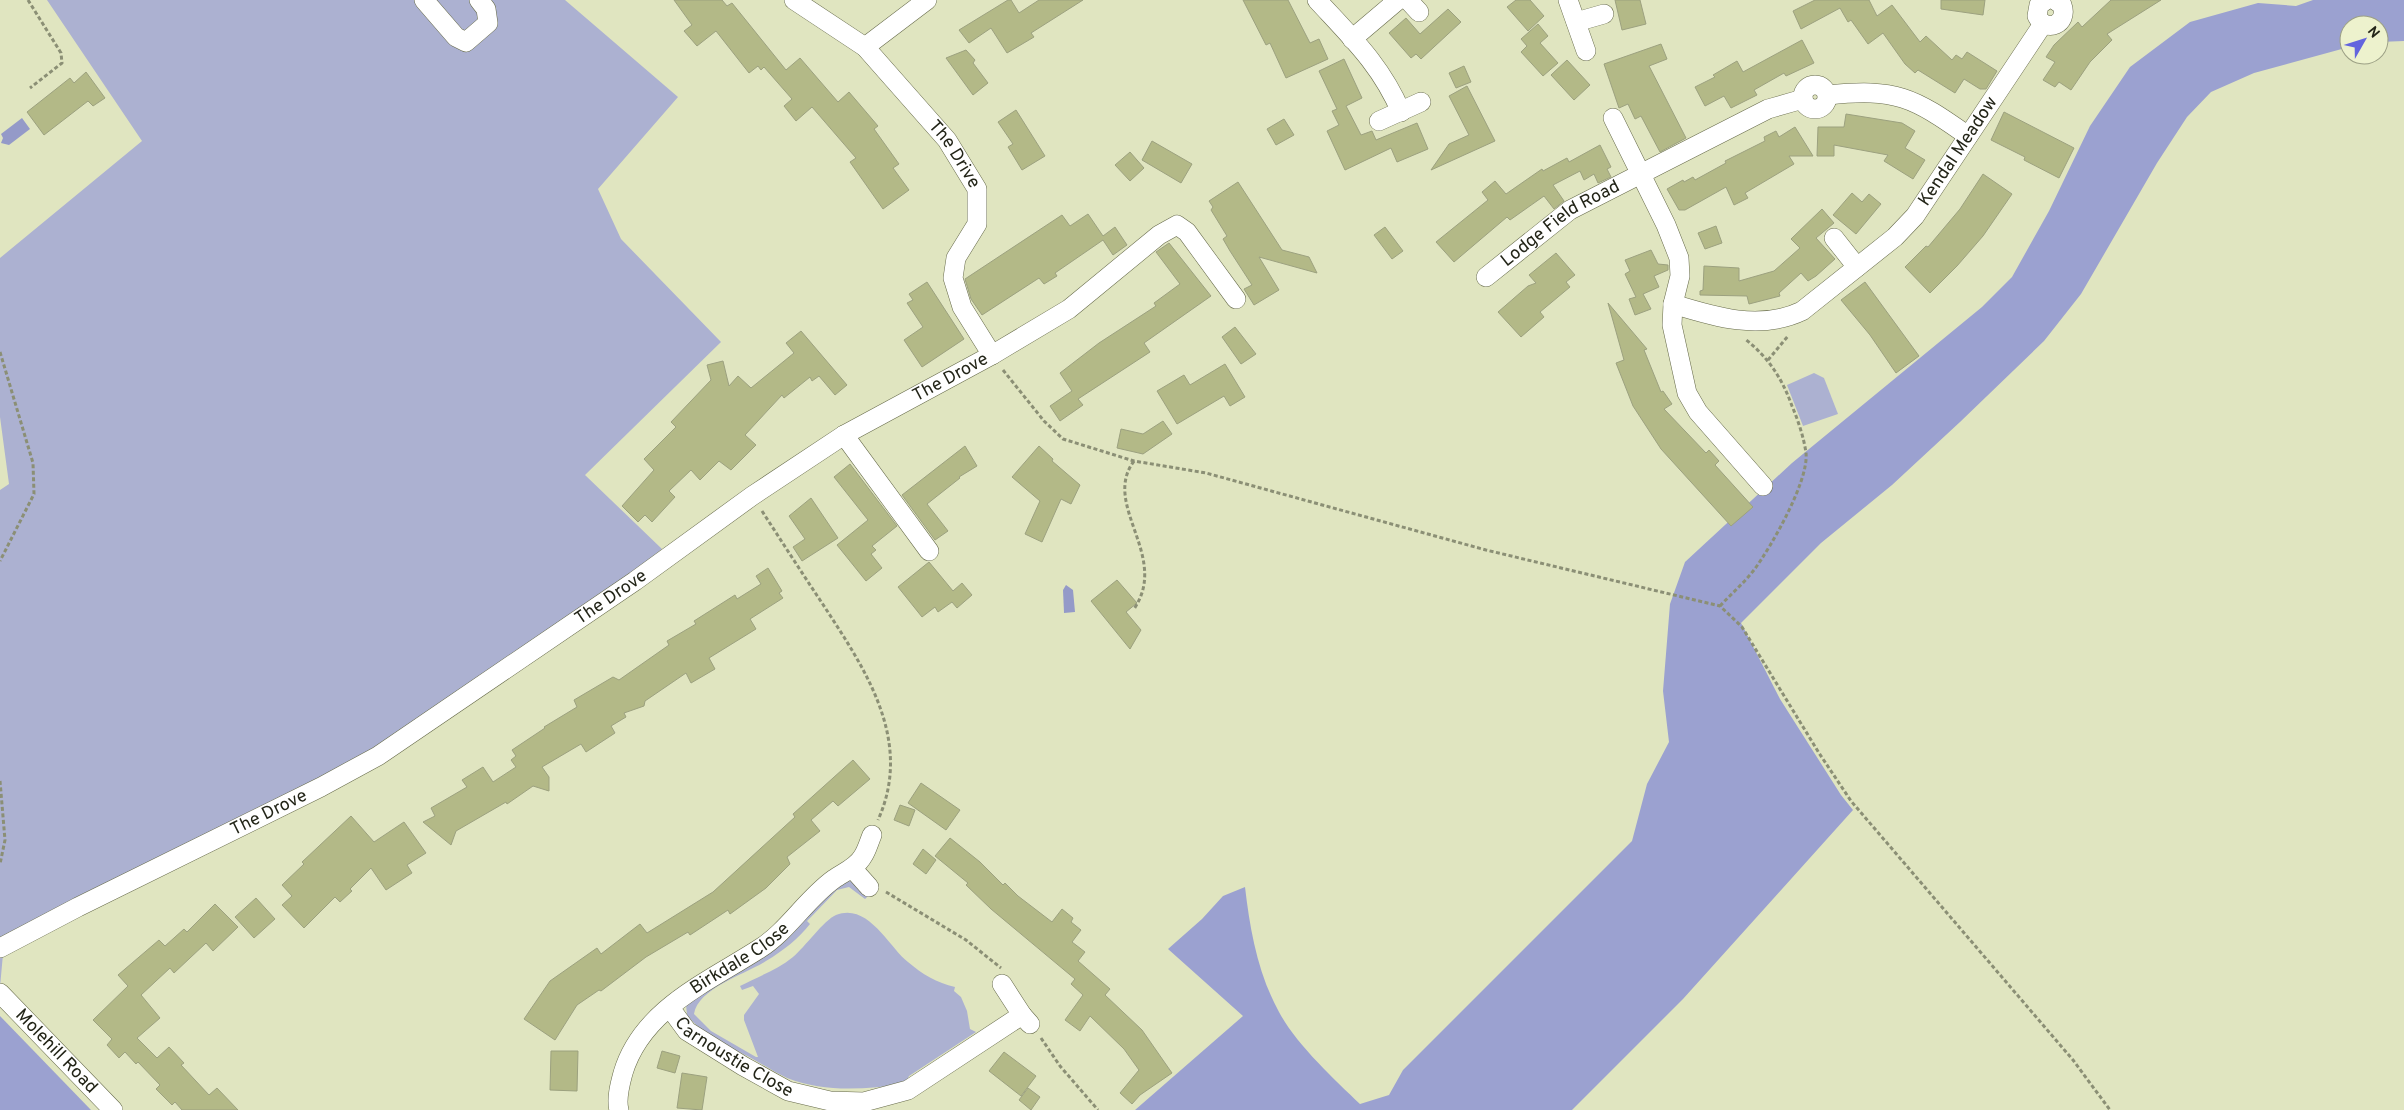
<svg xmlns="http://www.w3.org/2000/svg" width="2404" height="1110" font-family="Overpass,sans-serif">
<rect width="100%" height="100%" fill="#e0e5c0"/>
<g fill="#acb1d1">
<path d="M 47,0 L 565,0 L 678,97 L 598,189 L 621,239 L 721,342 L 585,475 L 662,549 L 630,574 L 369,752 L 4,943 L 0,987 L 0,490 L 9,484 L 0,417 L 0,258 L 142,141 Z"/>
<path d="M 1814,373 L 1824,378 L 1838,414 L 1803,426 L 1787,385 Z"/>
<path d="M 846,881 L 876,882 L 879,886 L 865,899 L 849,887 L 837,890 L 811,917 L 807,921 L 810,924 C 798,939 783,951 766,961 C 746,974 698,988 694,1014 L 711,1031 L 756,1057 L 758,1057 L 744,1020 L 744,1015 L 759,994 L 753,986 L 742,990 L 740,986 C 757,977 777,970 793,957 C 805,947 824,920 836,915 C 868,902 889,947 908,962 C 922,974 937,983 955,987 L 954,991 L 961,997 L 967,1011 L 970,1029 L 976,1032 L 909,1076 L 905,1084 C 865,1089 826,1093 787,1078 C 772,1071 758,1061 743,1054 C 723,1044 701,1033 687,1015 L 686,1004 Z"/>
</g>
<g fill="#9ba1d0">
<path d="M 2313,0 L 2404,0 L 2404,41 L 2379,42 L 2379,25 L 2349,25 L 2349,47 L 2254,73 L 2211,92 L 2187,117 L 2157,163 L 2081,294 L 2044,341 L 1960,422 L 1892,485 L 1821,543 L 1741,623 L 1780,699 L 1841,795 L 1853,810 L 1683,999 L 1572,1110 L 1135,1110 L 1243,1016 L 1168,949 L 1202,919 L 1223,896 L 1245,887 C 1250,930 1258,974 1279,1012 C 1296,1044 1334,1079 1360,1104 L 1389,1095 L 1403,1070 L 1632,841 L 1647,784 L 1669,742 L 1663,691 L 1670,604 L 1685,562 L 1792,463 L 1982,307 L 2012,277 L 2049,211 L 2090,126 L 2130,67 L 2190,22 L 2258,3 L 2296,6 Z"/>
<path d="M 0,1016 L 91,1110 L 0,1110 Z"/>
</g>
<g fill="#949ac8">
<path d="M 22,118 L 30,129 L 9,145 L 1,143 L 3,138 L 1,134 Z"/>
<path d="M 1066,585 L 1073,590 L 1075,612 L 1064,613 L 1063,590 Z"/>
</g>
<g fill="#b3b987" stroke="#9ca17f">
<path d="M 674,0 L 722,0 L 727,6 L 732,3 L 786,70 L 800,58 L 838,102 L 849,92 L 878,126 L 874,129 L 899,164 L 893,168 L 909,190 L 883,209 L 850,162 L 856,158 L 812,107 L 796,121 L 784,106 L 792,99 L 764,67 L 761,70 L 758,66 L 749,73 L 716,31 L 697,46 L 684,31 L 692,25 Z"/>
<path d="M 1008,0 L 1011,0 L 1019,13 L 1039,0 L 1083,0 L 1031,33 L 1034,37 L 1007,53 L 991,28 L 969,43 L 959,30 Z"/>
<path d="M 1243,0 L 1288,0 L 1310,43 L 1319,39 L 1328,59 L 1286,78 L 1270,43 L 1266,45 Z"/>
<path d="M 1516,0 L 1530,0 L 1544,16 L 1528,31 L 1507,7 Z"/>
<path d="M 1615,0 L 1640,0 L 1646,24 L 1622,30 Z"/>
<path d="M 1815,0 L 1869,0 L 1877,16 L 1892,5 L 1920,42 L 1926,36 L 1952,60 L 1956,55 L 1962,59 L 1967,52 L 1997,71 L 1986,89 L 1980,89 L 1964,79 L 1955,93 L 1918,70 L 1915,73 L 1905,64 L 1883,33 L 1868,44 L 1851,20 L 1848,22 L 1840,8 L 1801,29 L 1793,11 Z"/>
<path d="M 1941,0 L 1985,0 L 1983,15 L 1941,9 Z"/>
<path d="M 2111,0 L 2161,0 L 2107,34 L 2112,40 L 2090,62 L 2071,90 L 2059,82 L 2055,87 L 2043,80 L 2055,62 L 2046,57 L 2054,45 L 2078,22 L 2082,27 Z"/>
<path d="M 1448,9 L 1461,22 L 1421,59 L 1416,54 L 1411,58 L 1389,33 L 1406,18 L 1420,34 Z"/>
<path d="M 1538,24 L 1548,36 L 1540,43 L 1558,63 L 1543,76 L 1521,52 L 1527,46 L 1521,39 Z"/>
<path d="M 1802,40 L 1814,63 L 1786,76 L 1784,73 L 1754,90 L 1757,95 L 1731,108 L 1724,96 L 1705,106 L 1695,87 L 1715,77 L 1713,75 L 1737,61 L 1743,72 Z"/>
<path d="M 1661,44 L 1667,59 L 1649,66 L 1686,138 L 1660,152 L 1641,116 L 1635,119 L 1628,104 L 1619,108 L 1604,64 Z"/>
<path d="M 966,50 L 975,60 L 973,63 L 988,83 L 973,95 L 946,58 Z"/>
<path d="M 1344,59 L 1362,98 L 1346,106 L 1361,135 L 1372,131 L 1376,140 L 1417,123 L 1428,149 L 1397,162 L 1391,148 L 1345,170 L 1327,131 L 1339,125 L 1332,111 L 1337,109 L 1319,71 Z"/>
<path d="M 1567,60 L 1590,85 L 1574,100 L 1551,75 Z"/>
<path d="M 1464,66 L 1471,82 L 1456,88 L 1449,73 Z"/>
<path d="M 86,72 L 105,98 L 93,106 L 88,101 L 44,135 L 27,112 L 70,78 L 74,83 Z"/>
<path d="M 1467,86 L 1495,141 L 1431,170 L 1449,144 L 1469,135 L 1449,96 Z"/>
<path d="M 1016,110 L 1045,156 L 1022,170 L 1008,147 L 1013,144 L 998,122 Z"/>
<path d="M 2004,112 L 2074,148 L 2059,178 L 2024,160 L 2025,157 L 1991,140 Z"/>
<path d="M 1846,114 L 1902,123 L 1915,131 L 1905,148 L 1925,160 L 1913,179 L 1884,161 L 1888,155 L 1834,145 L 1834,156 L 1817,156 L 1818,127 L 1844,127 Z"/>
<path d="M 1284,119 L 1294,135 L 1276,145 L 1267,129 Z"/>
<path d="M 1795,127 L 1813,156 L 1789,156 L 1794,164 L 1745,193 L 1748,198 L 1734,205 L 1726,187 L 1685,210 L 1679,210 L 1667,189 L 1683,180 L 1684,182 L 1693,177 L 1695,180 L 1726,163 L 1725,161 L 1765,141 L 1764,137 L 1776,131 L 1779,137 Z"/>
<path d="M 1152,141 L 1192,164 L 1181,183 L 1142,160 Z"/>
<path d="M 1600,145 L 1611,167 L 1607,169 L 1611,177 L 1598,183 L 1594,174 L 1584,180 L 1580,171 L 1553,185 L 1564,201 L 1554,209 L 1544,196 L 1510,220 L 1507,217 L 1454,262 L 1436,242 L 1488,200 L 1482,192 L 1495,181 L 1506,194 L 1542,169 L 1543,171 L 1567,158 L 1569,162 Z"/>
<path d="M 1130,152 L 1144,168 L 1130,181 L 1115,165 Z"/>
<path d="M 1983,174 L 2012,194 L 1983,236 L 1957,266 L 1930,293 L 1905,267 L 1926,246 L 1928,247 L 1960,209 Z"/>
<path d="M 1238,182 L 1282,250 L 1309,257 L 1317,273 L 1259,257 L 1279,290 L 1254,305 L 1244,289 L 1252,285 L 1230,251 L 1223,239 L 1227,236 L 1211,210 L 1213,207 L 1209,201 Z"/>
<path d="M 1852,193 L 1862,202 L 1869,194 L 1881,204 L 1856,234 L 1833,215 Z"/>
<path d="M 1822,209 L 1834,223 L 1816,238 L 1835,259 L 1816,276 L 1808,281 L 1801,273 L 1779,293 L 1780,296 L 1749,304 L 1747,296 L 1700,295 L 1700,291 L 1703,290 L 1704,266 L 1739,268 L 1739,281 L 1774,271 L 1800,248 L 1791,239 Z"/>
<path d="M 1088,214 L 1103,236 L 1115,227 L 1127,245 L 1113,255 L 1103,240 L 1055,273 L 1057,276 L 1044,284 L 1039,278 L 982,315 L 971,299 L 965,279 L 1062,215 L 1070,226 Z"/>
<path d="M 1716,226 L 1722,243 L 1705,249 L 1698,233 Z"/>
<path d="M 1385,227 L 1403,251 L 1392,259 L 1374,235 Z"/>
<path d="M 1169,243 L 1211,296 L 1144,343 L 1150,352 L 1078,399 L 1083,405 L 1060,421 L 1050,406 L 1072,391 L 1060,373 L 1099,343 L 1156,306 L 1154,303 L 1180,284 L 1156,252 Z"/>
<path d="M 1651,250 L 1658,264 L 1668,265 L 1668,270 L 1654,276 L 1659,287 L 1643,294 L 1651,309 L 1635,315 L 1629,299 L 1636,297 L 1625,274 L 1630,271 L 1625,260 Z"/>
<path d="M 1556,253 L 1575,275 L 1566,282 L 1570,287 L 1540,312 L 1544,317 L 1521,337 L 1498,312 L 1528,286 L 1536,283 L 1529,275 Z"/>
<path d="M 927,282 L 964,339 L 922,367 L 904,340 L 923,327 L 907,303 L 913,300 L 909,294 Z"/>
<path d="M 1865,282 L 1919,356 L 1896,373 L 1870,335 L 1841,300 Z"/>
<path d="M 1608,303 L 1647,349 L 1644,350 L 1661,392 L 1663,391 L 1672,404 L 1664,409 L 1706,453 L 1709,450 L 1719,461 L 1715,465 L 1753,507 L 1731,526 L 1661,449 L 1633,406 L 1616,363 L 1624,360 Z"/>
<path d="M 1235,327 L 1256,354 L 1241,364 L 1222,337 Z"/>
<path d="M 801,331 L 847,385 L 835,395 L 819,376 L 812,381 L 810,377 L 784,398 L 782,395 L 745,435 L 756,445 L 731,470 L 719,461 L 700,480 L 691,470 L 669,491 L 675,497 L 652,522 L 645,515 L 638,522 L 622,506 L 654,470 L 644,459 L 676,427 L 671,422 L 711,380 L 707,365 L 723,361 L 729,386 L 738,376 L 751,388 L 794,353 L 786,343 Z"/>
<path d="M 1225,364 L 1245,397 L 1230,406 L 1224,396 L 1177,424 L 1157,391 L 1184,375 L 1190,385 Z"/>
<path d="M 1163,421 L 1172,434 L 1143,454 L 1117,448 L 1121,429 L 1143,434 Z"/>
<path d="M 965,446 L 977,466 L 959,477 L 960,478 L 927,504 L 948,531 L 935,540 L 902,495 Z"/>
<path d="M 1039,446 L 1053,459 L 1052,461 L 1080,485 L 1071,504 L 1061,499 L 1042,542 L 1025,534 L 1040,501 L 1012,477 Z"/>
<path d="M 850,464 L 897,526 L 872,546 L 876,550 L 871,554 L 882,568 L 866,581 L 837,545 L 868,520 L 834,477 Z"/>
<path d="M 811,498 L 838,538 L 802,561 L 793,547 L 805,539 L 789,516 Z"/>
<path d="M 929,562 L 953,591 L 962,583 L 972,595 L 957,608 L 952,602 L 938,612 L 935,607 L 922,617 L 898,587 Z"/>
<path d="M 768,568 L 782,591 L 779,593 L 783,598 L 750,619 L 756,629 L 709,658 L 715,669 L 691,683 L 686,673 L 645,701 L 644,706 L 624,713 L 626,717 L 611,726 L 615,733 L 586,752 L 581,744 L 542,767 L 549,777 L 549,791 L 533,786 L 507,804 L 506,802 L 456,831 L 451,845 L 423,822 L 435,816 L 431,808 L 467,787 L 462,780 L 483,767 L 493,782 L 516,767 L 511,760 L 516,756 L 512,750 L 545,728 L 544,727 L 577,707 L 574,700 L 613,677 L 619,680 L 669,645 L 667,641 L 696,624 L 694,621 L 735,595 L 737,599 L 761,584 L 756,576 Z"/>
<path d="M 1117,580 L 1137,603 L 1126,612 L 1141,630 L 1130,649 L 1091,601 Z"/>
<path d="M 853,760 L 870,779 L 838,806 L 833,801 L 811,820 L 820,831 L 787,857 L 790,864 L 766,888 L 730,914 L 728,910 L 690,935 L 688,932 L 646,957 L 601,991 L 599,990 L 577,1005 L 555,1040 L 524,1019 L 550,981 L 597,948 L 601,954 L 640,924 L 647,933 L 713,892 L 795,817 L 793,814 Z"/>
<path d="M 921,783 L 960,810 L 946,830 L 908,803 Z"/>
<path d="M 900,805 L 915,810 L 909,826 L 894,820 Z"/>
<path d="M 351,816 L 374,842 L 404,822 L 426,853 L 407,865 L 412,873 L 386,890 L 371,868 L 350,889 L 352,891 L 340,902 L 335,897 L 304,928 L 282,905 L 292,896 L 282,885 L 304,864 L 302,862 Z"/>
<path d="M 950,838 L 980,862 L 1003,885 L 1005,883 L 1018,896 L 1052,922 L 1062,909 L 1073,918 L 1071,922 L 1081,930 L 1072,942 L 1085,952 L 1078,961 L 1110,989 L 1105,995 L 1142,1030 L 1172,1073 L 1140,1095 L 1132,1104 L 1120,1093 L 1139,1070 L 1124,1049 L 1090,1016 L 1080,1031 L 1065,1020 L 1083,995 L 1071,984 L 1075,979 L 991,909 L 966,885 L 968,883 L 935,856 Z"/>
<path d="M 923,849 L 936,860 L 926,874 L 913,864 Z"/>
<path d="M 256,898 L 275,919 L 254,938 L 235,917 Z"/>
<path d="M 215,904 L 238,927 L 213,951 L 206,943 L 174,973 L 170,968 L 141,995 L 160,1018 L 137,1038 L 157,1058 L 169,1047 L 184,1063 L 181,1065 L 209,1095 L 217,1088 L 238,1110 L 182,1110 L 175,1102 L 172,1105 L 156,1089 L 160,1085 L 138,1062 L 136,1064 L 125,1052 L 119,1058 L 107,1045 L 112,1039 L 93,1020 L 128,986 L 118,975 L 159,940 L 165,946 L 184,929 L 187,932 Z"/>
<path d="M 551,1051 L 578,1051 L 577,1091 L 550,1090 Z"/>
<path d="M 662,1051 L 680,1056 L 675,1073 L 657,1068 Z"/>
<path d="M 1004,1052 L 1036,1076 L 1021,1096 L 989,1071 Z"/>
<path d="M 682,1073 L 707,1077 L 702,1110 L 677,1108 Z"/>
<path d="M 1028,1088 L 1040,1097 L 1031,1110 L 1019,1100 Z"/>
</g>
<g fill="none" stroke-linecap="round" stroke-linejoin="round">
<g stroke="#666a4a" stroke-width="20">
<g id="minor">
<path d="M 424,0 L 456,37 L 466,42 L 488,23 L 486,9 L 479,0"/>
<path id="s1" d="M 794,0 L 865,47 L 947,140 L 977,189 L 977,224 L 956,258 L 953,278 L 962,307 L 992,355"/>
<path d="M 1317,0 C 1351,37 1381,65 1401,112"/>
<path d="M 1408,0 L 1419,12"/>
<path d="M 1568,0 L 1586,51"/>
<path d="M 2046,0 L 2039,5 L 2037,16 C 2046,34 2069,24 2062,5 L 2055,0"/>
<path d="M 1576,22 L 1604,14"/>
<path d="M 1352,39 L 1398,0"/>
<path d="M 865,47 L 927,0"/>
<circle cx="1815" cy="97" r="12"/>
<path d="M 1828,95 C 1896,88 1913,97 1968,136"/>
<path d="M 1613,118 L 1666,225 L 1679,258 L 1680,276 L 1673,304 L 1672,325 L 1687,393 L 1698,412 L 1763,486"/>
<path d="M 1379,121 L 1421,102"/>
<path d="M 1834,238 L 1857,267"/>
<path id="s2" d="M 1486,277 L 1570,210 L 1768,109 L 1803,99"/>
<path id="s3" d="M 1673,304 C 1715,317 1760,331 1802,311 L 1895,237 L 1915,216 L 2043,24"/>
<path d="M 844,435 L 929,551"/>
<path d="M 852,868 L 869,887"/>
<path id="s4" d="M 0,948 L 78,907 L 321,787 L 378,756 L 635,581 L 752,496 L 844,435 L 992,355 L 1069,309 L 1159,235 L 1177,225 L 1187,232 L 1236,299"/>
<path d="M 1002,984 L 1022,1015 L 1030,1024"/>
<path id="s5" d="M 0,993 L 113,1110"/>
<path id="s6" d="M 670,1008 L 687,1031 L 743,1066 L 788,1091 L 830,1101 L 864,1102 L 908,1090 L 1022,1015"/>
<path id="s7" d="M 619,1110 C 616,1099 620,1084 623,1073 C 642,1009 708,982 759,949 C 788,931 806,899 834,879 C 844,872 857,867 863,856 C 867,850 869,842 872,835"/>
</g>
</g>
<g stroke="#8b8f75" stroke-width="3" stroke-dasharray="4 2.5" stroke-linecap="butt">
<path d="M 28,0 L 61,53 L 62,63 L 30,88"/>
<path d="M 0,352 L 33,463 L 34,494 L 0,561"/>
<path d="M 1768,360 L 1788,336"/>
<path d="M 1003,370 L 1044,421 L 1063,439 L 1134,461 L 1206,473 L 1486,550 L 1720,606 L 1742,627 L 1819,753 L 1851,801 L 2073,1060 L 2110,1110"/>
<path d="M 1134,461 C 1101,505 1170,556 1134,609"/>
<path d="M 762,511 C 782,542 802,573 822,603 C 865,669 914,740 878,820"/>
<path d="M 1720,606 C 1731,594 1744,583 1754,570 C 1771,547 1809,481 1806,453 C 1804,438 1798,420 1792,406 C 1782,378 1768,357 1745,339"/>
<path d="M 0,781 L 5,840 L 0,864"/>
<path d="M 886,892 L 966,940 L 1001,968"/>
<path d="M 1041,1038 L 1060,1066 L 1098,1110"/>
</g>
<use href="#minor" stroke="#fff" stroke-width="19"/>
</g>
<g text-anchor="middle" dominant-baseline="central" stroke-width="4.5" stroke-linejoin="round" paint-order="stroke">
<g font-size="18" fill="#232518" stroke="#edf2cd">
<text stroke="none"><textPath href="#s3" startOffset="358">Kendal Meadow</textPath></text>
<text stroke="none"><textPath href="#s1" startOffset="225">The Drive</textPath></text>
<text stroke="none"><textPath href="#s2" startOffset="92">Lodge Field Road</textPath></text>
<text stroke="none"><textPath href="#s4" startOffset="1111">The Drove</textPath></text>
<text stroke="none"><textPath href="#s4" startOffset="706">The Drove</textPath></text>
<text stroke="none"><textPath href="#s4" startOffset="301">The Drove</textPath></text>
<text stroke="none"><textPath href="#s7" startOffset="205">Birkdale Close</textPath></text>
<text stroke="none"><textPath href="#s5" startOffset="81">Molehill Road</textPath></text>
<text stroke="none"><textPath href="#s6" startOffset="82">Carnoustie Close</textPath></text>
</g>
</g>
<g transform="translate(2364 40) rotate(51)"><circle r="24" fill="#edf2cd" stroke="#9ca085"/>
<path d="M0-4L9 19L0 12L-9 19Z" fill="#6365de"/>
<text y="-8" font-size="14" font-weight="bold" text-anchor="middle" fill="#232518">N</text>
</g>
</svg>
